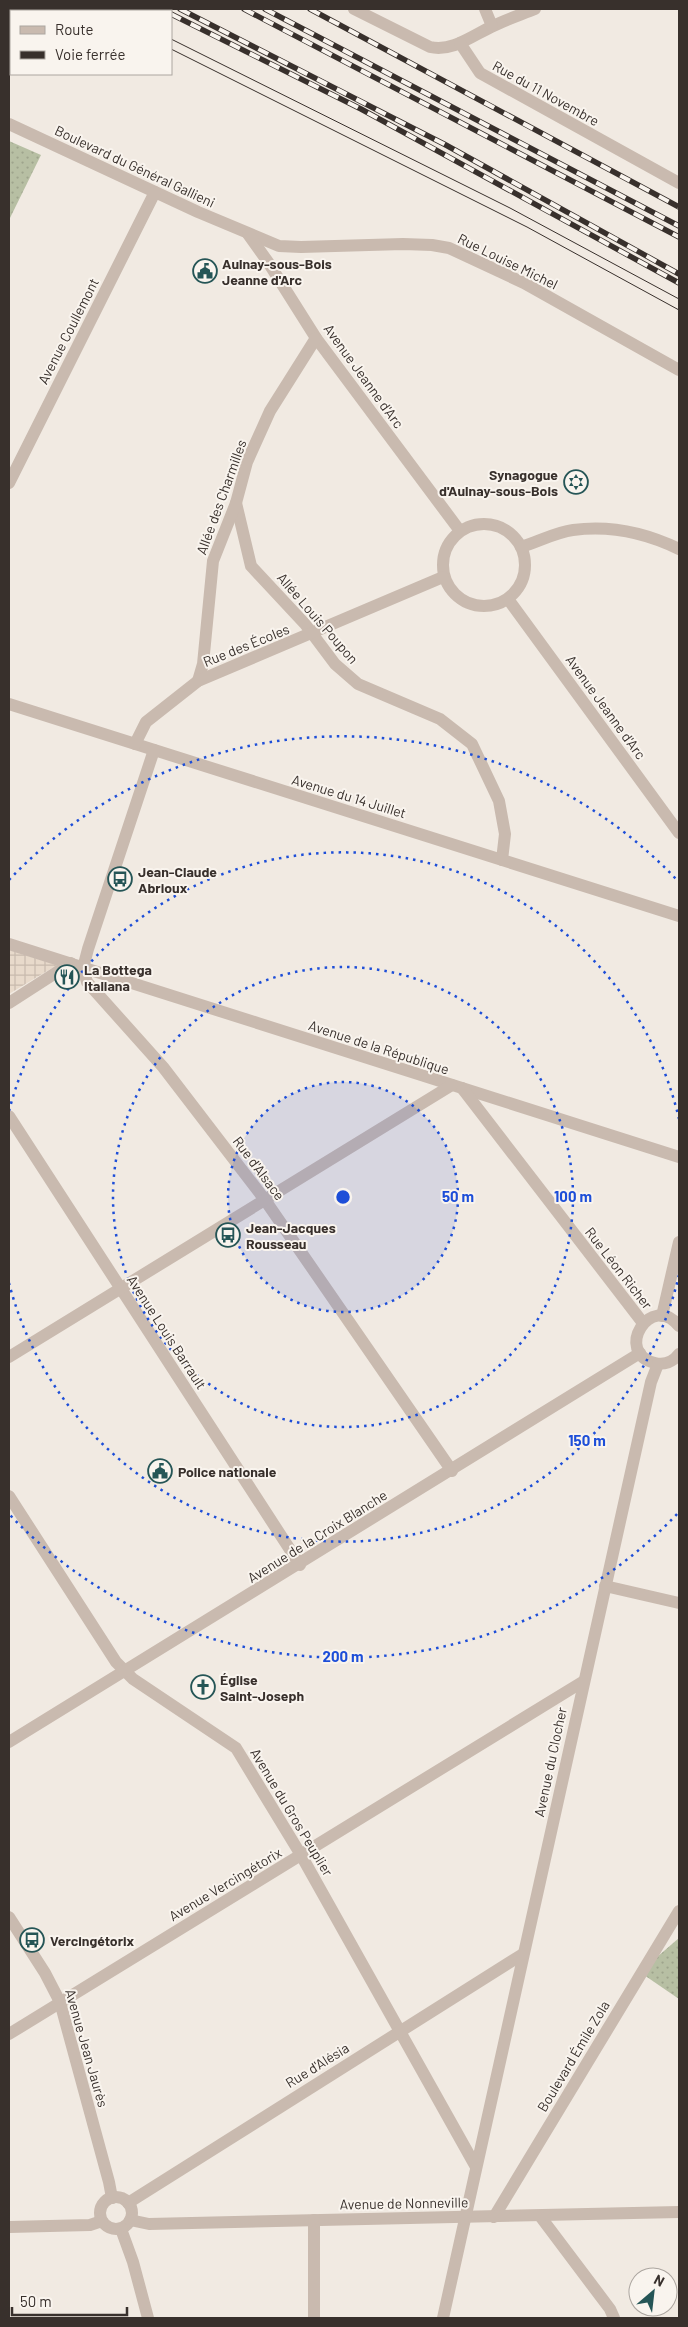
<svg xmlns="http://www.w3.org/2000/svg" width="688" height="2327" font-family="Barlow,sans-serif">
<defs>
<pattern id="park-dots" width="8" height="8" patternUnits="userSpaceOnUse" patternTransform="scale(1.25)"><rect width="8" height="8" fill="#b7bfa3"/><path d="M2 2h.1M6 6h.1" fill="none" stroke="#9ea48c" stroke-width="1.8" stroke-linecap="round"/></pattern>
<pattern id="plaza-grid" width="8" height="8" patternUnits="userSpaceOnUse" patternTransform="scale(1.25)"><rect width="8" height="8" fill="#e8dacb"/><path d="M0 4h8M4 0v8" fill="none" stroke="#c8bbae"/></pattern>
</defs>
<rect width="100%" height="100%" fill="#f1eae2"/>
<g fill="url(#park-dots)">
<path d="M 9,141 L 41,155 L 9,220 Z"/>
<path d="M 679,1938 L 679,1999 L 644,1975 L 657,1957 Z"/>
</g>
<path fill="url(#plaza-grid)" d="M 9,950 L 57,965 L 9,994 Z"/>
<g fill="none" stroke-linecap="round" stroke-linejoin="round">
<g stroke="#c9baaf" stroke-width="12">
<path d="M 354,9 L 430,47 C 452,52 472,36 491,27 C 505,20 520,15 535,9"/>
<path d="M 485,9 L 492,26"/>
<path d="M 460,43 L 480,73 L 679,183"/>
<path d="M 9,124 L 198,212 L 279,246 L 301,247 L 403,244 L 432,245 L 449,248 L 524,283 L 679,370"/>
<path d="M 248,234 L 268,262 L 316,338 L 460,531"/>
<path d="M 9,483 L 155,192"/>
<path d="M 236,503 L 251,566 L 305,624 L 335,664 L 358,684 L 440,719 L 472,744 L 499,801 L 505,834 L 502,860"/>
<circle cx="484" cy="565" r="41"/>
<path d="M 521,547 C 538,542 556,532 573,530 C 610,525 646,533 679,549"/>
<path d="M 508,599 L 679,833"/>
<path d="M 198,681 L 203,664 L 213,561 L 236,503 L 247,462 L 270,411 L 316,338"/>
<path d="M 9,704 L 679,916"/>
<path d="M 135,744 L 146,722 L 198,681 L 443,577"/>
<path d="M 154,750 L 88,949 L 83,968 L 87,982 L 163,1067 L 265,1200 L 452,1471"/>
<path d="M 9,944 L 679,1157"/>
<path d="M 9,1003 L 71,963"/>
<path d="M 462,1088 L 643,1323"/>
<path d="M 9,1116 L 300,1565"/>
<path d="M 662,1316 L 679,1242"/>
<path d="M 679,1326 C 651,1291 613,1353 655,1363 C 664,1365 673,1362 679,1354"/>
<path d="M 9,1357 L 452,1085"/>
<path d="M 9,1496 L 116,1662 L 133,1679 L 236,1748 L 301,1855 L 476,2167"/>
<path d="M 605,1586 L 679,1603"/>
<path d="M 9,1742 L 640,1353"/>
<path d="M 9,1917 L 45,1973 L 60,2002 L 109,2182 L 112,2198"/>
<path d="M 9,2034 L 584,1681"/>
<circle cx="116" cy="2213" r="16"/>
<path d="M 128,2203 L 523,1954"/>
<path d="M 540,2216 L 610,2309 L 614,2318"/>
<path d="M 494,2217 L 679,1911"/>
<path d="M 130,2220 L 149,2224 L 679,2212"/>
<path d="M 9,2227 L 90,2225 L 102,2221"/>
<path d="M 121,2229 L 133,2262 L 148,2318"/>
<path d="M 314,2318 L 314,2220"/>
<path d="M 443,2318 L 651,1382 L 658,1364"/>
</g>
<g stroke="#38302c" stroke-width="1">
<path d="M 92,9 L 97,11"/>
<path d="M 111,9 L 116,11"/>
<path d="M 171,39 L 510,208 L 679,299"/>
<path d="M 171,49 L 527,227 L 679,310"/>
</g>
<g stroke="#38302c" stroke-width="5.5">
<g id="rail">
<path d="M 161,9 L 166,11"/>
<path d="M 180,9 L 444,144 L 679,274"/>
<path d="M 244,9 L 679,237"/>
<path d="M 265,9 L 679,226"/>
<path d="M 310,9 L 679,207"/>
<path d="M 171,14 L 361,109 L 679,283"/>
</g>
</g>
<use href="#rail" stroke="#f9f4ee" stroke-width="4" stroke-dasharray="11" stroke-linecap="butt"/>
</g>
<circle cx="343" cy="1197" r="115" fill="#1d4ed8" fill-opacity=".12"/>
<g fill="none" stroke="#1d4ed8" stroke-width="2.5" stroke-dasharray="2.5 5">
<circle cx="343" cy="1197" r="115"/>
<circle cx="343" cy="1197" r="230"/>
<path d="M679 1275A345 345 0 0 1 9 1283M9 1111A345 345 0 0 1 679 1119"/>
<path d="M677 1514A460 460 0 0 1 9 1514M9 880A460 460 0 0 1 677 880"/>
</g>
<defs>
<g id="civic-ring" transform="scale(1.25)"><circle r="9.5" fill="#f9f4ee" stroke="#255556" stroke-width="1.5"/><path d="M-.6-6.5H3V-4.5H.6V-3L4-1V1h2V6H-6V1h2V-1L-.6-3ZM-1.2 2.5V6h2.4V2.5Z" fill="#255556"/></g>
<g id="synagogue-ring" transform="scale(1.25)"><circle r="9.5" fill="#f9f4ee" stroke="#255556" stroke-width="1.5"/><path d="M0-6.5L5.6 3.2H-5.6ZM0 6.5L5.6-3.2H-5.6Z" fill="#255556"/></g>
<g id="bus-ring" transform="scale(1.25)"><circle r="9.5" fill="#f9f4ee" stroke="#255556" stroke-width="1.5"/><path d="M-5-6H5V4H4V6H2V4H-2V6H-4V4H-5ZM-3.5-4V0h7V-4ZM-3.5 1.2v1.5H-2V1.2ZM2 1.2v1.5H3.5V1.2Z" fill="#255556"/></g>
<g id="restaurant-ring" transform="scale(1.25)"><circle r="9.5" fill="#f9f4ee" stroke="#255556" stroke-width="1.5"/><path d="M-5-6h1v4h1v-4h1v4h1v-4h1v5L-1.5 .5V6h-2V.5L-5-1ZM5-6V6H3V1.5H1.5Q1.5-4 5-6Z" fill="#255556"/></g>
<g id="church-ring" transform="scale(1.25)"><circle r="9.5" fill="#f9f4ee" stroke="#255556" stroke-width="1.5"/><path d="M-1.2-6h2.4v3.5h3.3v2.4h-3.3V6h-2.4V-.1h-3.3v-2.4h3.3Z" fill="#255556"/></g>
</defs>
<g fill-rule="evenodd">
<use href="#civic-ring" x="205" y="271"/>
<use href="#synagogue-ring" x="576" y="482"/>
<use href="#bus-ring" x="120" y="879"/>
<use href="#restaurant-ring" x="67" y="977"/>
<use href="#bus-ring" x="228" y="1235"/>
<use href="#civic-ring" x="160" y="1471"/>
<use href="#church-ring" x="203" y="1687"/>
<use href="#bus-ring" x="32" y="1940"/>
</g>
<g text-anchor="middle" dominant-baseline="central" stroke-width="4" stroke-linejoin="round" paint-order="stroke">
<g font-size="14" fill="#38302c" stroke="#f9f4ee">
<text transform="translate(546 93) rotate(29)">Rue du 11 Novembre</text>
<text transform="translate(135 166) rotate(25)">Boulevard du Général Gallieni</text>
<text transform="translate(508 261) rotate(26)">Rue Louise Michel</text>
<text transform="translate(68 331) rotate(-63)">Avenue Coullemont</text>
<text transform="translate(364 376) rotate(54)">Avenue Jeanne d'Arc</text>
<text transform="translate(221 497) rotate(-70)">Allée des Charmilles</text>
<text transform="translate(318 618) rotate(49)">Allée Louis Poupon</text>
<text transform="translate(246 645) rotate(-22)">Rue des Écoles</text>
<text transform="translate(606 707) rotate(54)">Avenue Jeanne d'Arc</text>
<text transform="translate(349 796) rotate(17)">Avenue du 14 Juillet</text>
<text transform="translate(379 1047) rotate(18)">Avenue de la République</text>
<text transform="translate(259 1168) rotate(53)">Rue d'Alsace</text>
<text transform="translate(619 1268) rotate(52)">Rue Léon Richer</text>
<text transform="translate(167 1332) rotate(57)">Avenue Louis Barrault</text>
<text transform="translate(317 1536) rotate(-32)">Avenue de la Croix Blanche</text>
<text transform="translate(550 1762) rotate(-78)">Avenue du Clocher</text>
<text transform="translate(292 1812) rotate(59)">Avenue du Gros Peuplier</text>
<text transform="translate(225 1884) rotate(-31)">Avenue Vercingétorix</text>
<text transform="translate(87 2048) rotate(74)">Avenue Jean Jaurès</text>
<text transform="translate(573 2056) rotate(-59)">Boulevard Émile Zola</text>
<text transform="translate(317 2065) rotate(-32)">Rue d'Alésia</text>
<text transform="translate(404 2203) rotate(-1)">Avenue de Nonneville</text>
</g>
<g font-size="14" font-weight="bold" fill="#38302c" stroke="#f9f4ee" text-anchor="start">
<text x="222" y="263">Aulnay-sous-Bois<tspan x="222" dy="16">Jeanne d'Arc</tspan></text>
<text x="558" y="474" text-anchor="end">Synagogue<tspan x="558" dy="16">d'Aulnay-sous-Bois</tspan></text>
<text x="138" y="871">Jean-Claude<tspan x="138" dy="16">Abrioux</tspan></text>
<text x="84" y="969">La Bottega<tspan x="84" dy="16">Italiana</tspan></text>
<text x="246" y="1227">Jean-Jacques<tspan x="246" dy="16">Rousseau</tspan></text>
<text x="178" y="1471">Police nationale</text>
<text x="220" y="1679">Église<tspan x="220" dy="16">Saint-Joseph</tspan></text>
<text x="50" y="1940">Vercingétorix</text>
</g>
</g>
<circle cx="343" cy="1197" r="8" fill="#1d4ed8" stroke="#f9f4ee" stroke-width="2.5"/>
<g font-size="15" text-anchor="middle" font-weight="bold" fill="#1d4ed8" stroke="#f9f4ee" stroke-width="4" stroke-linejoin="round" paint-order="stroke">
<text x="458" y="1202">50 m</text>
<text x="573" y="1202">100 m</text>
<text x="587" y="1446">150 m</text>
<text x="343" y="1662">200 m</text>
</g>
<rect width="688" height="2327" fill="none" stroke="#38302c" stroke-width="20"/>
<rect x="10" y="10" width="162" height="65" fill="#f9f4ee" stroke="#aca6a0"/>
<rect x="20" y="26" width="25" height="8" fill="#c9baaf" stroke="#aca6a0"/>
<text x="55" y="35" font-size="15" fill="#38302c">Route</text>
<rect x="20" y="51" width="25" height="8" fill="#38302c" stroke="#aca6a0"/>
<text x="55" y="60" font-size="15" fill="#38302c">Voie ferrée</text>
<g transform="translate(653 2292) rotate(28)"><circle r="24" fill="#f9f4ee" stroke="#aca6a0"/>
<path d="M0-4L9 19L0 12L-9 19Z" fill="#255556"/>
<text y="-8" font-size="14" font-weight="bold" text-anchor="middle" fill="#38302c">N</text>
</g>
<path d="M12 2307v8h115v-8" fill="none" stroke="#38302c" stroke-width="2.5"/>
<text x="20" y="2307" font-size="15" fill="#38302c" stroke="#f9f4ee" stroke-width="4" paint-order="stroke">50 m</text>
</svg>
